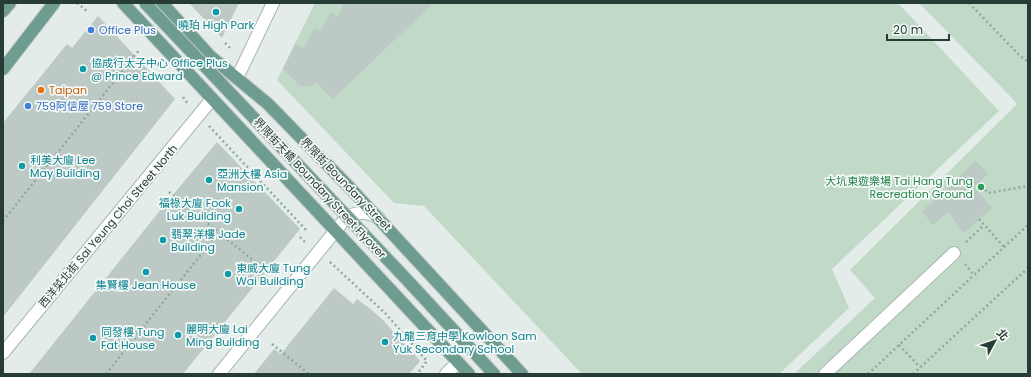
<svg xmlns="http://www.w3.org/2000/svg" width="1031" height="377" font-family="Poppins,'Noto Sans TC',sans-serif">
<rect width="100%" height="100%" fill="#e4ece9"/>
<g fill="#c0dac7">
<path d="M 315,3 L 898,3 L 999,111 L 832,269 L 849,308 L 779,374 L 582,374 L 424,206 L 394,203 L 277,80 Z"/>
<path d="M 919,3 L 1028,3 L 1028,374 L 794,374 L 875,298 L 850,270 L 1017,104 L 1008,94 Z"/>
</g>
<g fill="#bdc9c4">
<path d="M 189,3 L 239,3 L 222,38 Z"/>
<path d="M 344,3 L 433,3 L 333,99 L 316,83 L 308,87 L 300,86 L 283,69 L 295,44 L 304,48 L 314,28 L 321,31 L 331,12 L 338,16 Z"/>
<path d="M 98,16 L 175,99 L 3,317 L 3,123 L 67,44 L 72,48 Z"/>
<path d="M 217,142 L 300,229 L 183,374 L 29,374 L 158,213 Z"/>
<path d="M 976,161 L 988,174 L 974,187 L 992,208 L 964,233 L 948,212 L 933,225 L 922,211 Z"/>
<path d="M 334,288 L 353,304 L 357,299 L 366,306 L 367,306 L 382,319 L 420,361 L 409,374 L 254,374 L 274,349 L 281,354 Z"/>
</g>
<g fill="none" stroke-linecap="round" stroke-linejoin="round">
<g stroke="#a7b4af" stroke-width="14">
<g id="street">
<path d="M 237,78 L 273,3"/>
<path d="M 446,374 L 458,362"/>
<path d="M 825,374 L 954,253"/>
</g>
</g>
<g stroke="#a4b6b0" stroke-width="14">
<g id="secondary">
<path d="M 3,353 L 212,99"/>
<path d="M 219,374 L 345,219 C 356,210 367,212 379,218"/>
</g>
</g>
<g stroke="#c2c8c6" stroke-width="14">
<g id="primary">
<path d="M 123,3 L 469,374"/>
<path d="M 162,3 L 210,56 L 268,104 L 352,190 L 522,374"/>
<path d="M 3,11 L 10,3"/>
<path d="M 3,69 L 54,3"/>
<path d="M 409,282 L 494,374"/>
</g>
</g>
<g stroke="#89aca0" stroke-width="2.5" stroke-dasharray="2 3" stroke-linecap="butt">
<path d="M 77,3 L 87,11"/>
<path d="M 969,3 L 1019,55 L 1028,62"/>
<path d="M 225,43 L 232,50"/>
<path d="M 183,97 L 188,104"/>
<path d="M 209,126 L 306,230"/>
<path d="M 979,182 L 988,193 L 1028,186"/>
<path d="M 169,192 L 270,274"/>
<path d="M 979,219 L 1004,247"/>
<path d="M 3,221 L 140,49"/>
<path d="M 300,237 L 306,243"/>
<path d="M 966,242 L 984,225"/>
<path d="M 330,262 L 386,314 L 427,361 L 417,374"/>
<path d="M 965,264 L 974,275 L 1028,225"/>
<path d="M 272,344 L 309,374"/>
<path d="M 899,345 L 920,367"/>
<path d="M 106,374 L 218,233"/>
<path d="M 868,374 L 974,275"/>
<path d="M 913,374 L 1028,268"/>
</g>
<use href="#street" stroke="#fff" stroke-width="12"/>
<use href="#secondary" stroke="#fff" stroke-width="12"/>
<use href="#primary" stroke="#6e9c90" stroke-width="12"/>
<g stroke="#c2c8c6" stroke-width="14" stroke-linecap="butt">
<path id="primary-bridge" d="M 145,3 L 409,282"/>
</g>
<use href="#primary-bridge" stroke="#6e9c90" stroke-width="12"/>
</g>
<g fill="#0f9aa8" stroke="#f5f9f7" stroke-width="1.5">
<circle cx="216" cy="12" r="4"/>
<circle cx="83" cy="69" r="4"/>
<circle cx="22" cy="166" r="4"/>
<circle cx="209" cy="180" r="4"/>
<circle cx="239" cy="209" r="4"/>
<circle cx="163" cy="240" r="4"/>
<circle cx="146" cy="272" r="4"/>
<circle cx="228" cy="274" r="4"/>
<circle cx="178" cy="335" r="4"/>
<circle cx="93" cy="338" r="4"/>
<circle cx="385" cy="342" r="4"/>
</g>
<g fill="#3f7fe0" stroke="#f5f9f7" stroke-width="1.5">
<circle cx="91" cy="30" r="4"/>
<circle cx="28" cy="106" r="4"/>
</g>
<circle fill="#e8710a" stroke="#f5f9f7" stroke-width="1.5" cx="41" cy="90" r="4"/>
<circle fill="#2e9e5b" stroke="#f5f9f7" stroke-width="1.5" cx="981" cy="187" r="4"/>
<g text-anchor="middle" dominant-baseline="central" stroke-width="3.5" stroke-linejoin="round" paint-order="stroke">
<g font-size="11" fill="#0d838f" stroke="#f5f9f7" text-anchor="start">
<text x="216" y="25" text-anchor="middle">曉珀 High Park</text>
<text x="91" y="63">協成行太子中心 Office Plus<tspan x="91" dy="13">@ Prince Edward</tspan></text>
<text x="30" y="160">利美大廈 Lee<tspan x="30" dy="13">May Building</tspan></text>
<text x="217" y="174">亞洲大樓 Asia<tspan x="217" dy="13">Mansion</tspan></text>
<text x="231" y="203" text-anchor="end">福祿大廈 Fook<tspan x="231" dy="13">Luk Building</tspan></text>
<text x="171" y="234">翡翠洋樓 Jade<tspan x="171" dy="13">Building</tspan></text>
<text x="236" y="268">東威大廈 Tung<tspan x="236" dy="13">Wai Building</tspan></text>
<text x="146" y="285" text-anchor="middle">集賢樓 Jean House</text>
<text x="186" y="329">麗明大廈 Lai<tspan x="186" dy="13">Ming Building</tspan></text>
<text x="101" y="332">同發樓 Tung<tspan x="101" dy="13">Fat House</tspan></text>
<text x="393" y="336">九龍三育中學 Kowloon Sam<tspan x="393" dy="13">Yuk Secondary School</tspan></text>
</g>
<g font-size="11" fill="#366cbe" stroke="#f5f9f7" text-anchor="start">
<text x="99" y="30">Office Plus</text>
<text x="36" y="106">759阿信屋 759 Store</text>
</g>
<g font-size="11" fill="#c56008" stroke="#f5f9f7" text-anchor="start">
<text x="49" y="90">Taipan</text>
</g>
<g font-size="11" fill="#27864d" stroke="#f5f9f7" text-anchor="end">
<text x="973" y="181">大坑東遊樂場 Tai Hang Tung<tspan x="973" dy="13">Recreation Ground</tspan></text>
</g>
<g font-size="11" fill="#263c35" stroke="#f5f9f7">
<text transform="translate(346 184) rotate(46)">界限街 Boundary Street</text>
<text transform="translate(320 188) rotate(47)">界限街天橋 Boundary Street Flyover</text>
<text transform="translate(108 226) rotate(-50)">西洋菜北街 Sai Yeung Choi Street North</text>
</g>
</g>
<rect width="1031" height="377" fill="none" stroke="#263c35" stroke-width="8"/>
<g transform="translate(995 341) rotate(50)" stroke="#f5f9f7" stroke-width="3" paint-order="stroke">
<path d="M0-3L7 15L0 10L-7 15Z" fill="#263c35"/>
<text y="-6" font-size="11" font-weight="bold" text-anchor="middle" fill="#263c35">北</text>
</g>
<path d="M887 34v6h62v-6" fill="none" stroke="#263c35" stroke-width="2"/>
<text x="893" y="34" font-size="12" fill="#263c35" stroke="#f5f9f7" stroke-width="3" paint-order="stroke">20 m</text>
</svg>
